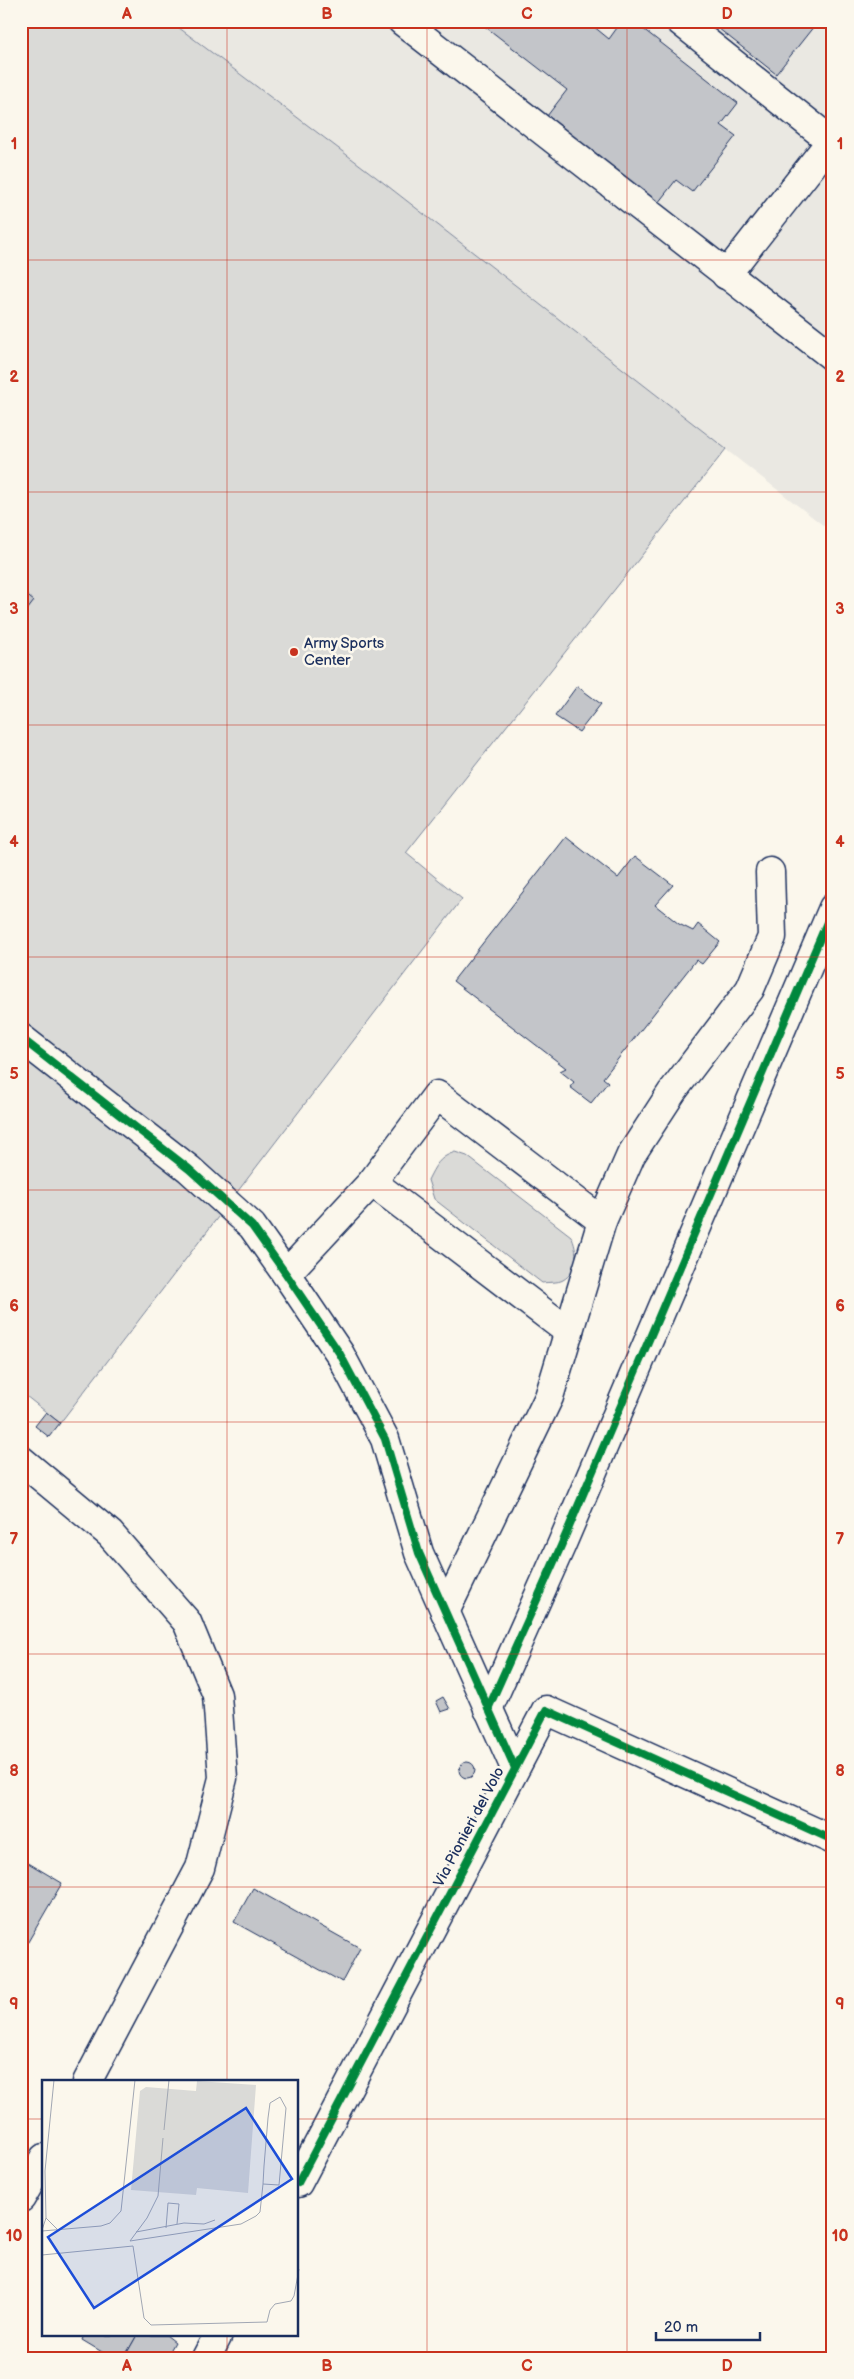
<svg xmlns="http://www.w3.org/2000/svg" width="854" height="2379" font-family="'Balsamiq Sans',sans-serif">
<rect width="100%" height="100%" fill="#fbf7ec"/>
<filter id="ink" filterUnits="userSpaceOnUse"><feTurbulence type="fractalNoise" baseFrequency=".02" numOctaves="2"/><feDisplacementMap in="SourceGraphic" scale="10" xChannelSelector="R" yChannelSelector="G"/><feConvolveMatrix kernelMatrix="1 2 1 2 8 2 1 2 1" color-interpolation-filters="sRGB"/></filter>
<g filter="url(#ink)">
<path fill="#eae8e2" d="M 170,21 L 833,21 L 833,533 L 380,180 Z"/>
<g fill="#dadad7" stroke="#7a849a">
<path d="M 21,21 L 170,21 L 380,180 L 726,449 L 406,853 L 462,899 L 60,1423 L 21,1392 Z"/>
<path d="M 455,1152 L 467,1156 L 571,1236 C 578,1250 579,1271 563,1280 C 558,1283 548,1282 542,1283 L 434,1199 L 428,1180 C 435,1166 439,1157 455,1152 Z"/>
</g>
<g fill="#c3c5c9" stroke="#1b2f5e">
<path d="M 478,21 L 587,21 L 609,39 L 622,21 L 633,21 L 738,103 L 721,125 L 736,136 L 692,192 L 676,180 L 658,203 L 547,116 L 567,90 Z"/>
<path d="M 709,21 L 818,21 L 776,74 Z"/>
<path d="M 21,591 L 34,601 L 21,618 Z"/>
<path d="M 577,686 L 601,704 L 579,732 L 555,716 Z"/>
<path d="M 566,837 L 618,878 L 635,856 L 673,885 L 655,905 L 679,924 L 693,931 L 698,924 L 720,942 L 702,964 L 696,960 L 603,1078 L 608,1082 L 591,1103 L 570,1087 L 574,1082 L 560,1071 L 566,1068 L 453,981 Z"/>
<path d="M 46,1412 L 60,1423 L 49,1437 L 35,1426 Z"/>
<path d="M 443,1697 L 450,1709 L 441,1712 L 436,1701 Z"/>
<circle cx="467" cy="1770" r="8"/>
<path d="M 25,1861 L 62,1883 L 21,1954 L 21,1867 Z"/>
<path d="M 253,1888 L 360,1948 L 342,1982 L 234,1922 Z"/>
<path d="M 84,2335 L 137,2335 L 124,2358 L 112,2358 L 82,2340 Z"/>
<path d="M 137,2335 L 166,2335 L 175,2342 L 166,2358 L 124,2358 Z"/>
</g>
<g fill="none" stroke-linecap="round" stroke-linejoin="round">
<g stroke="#1b2f5e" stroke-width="31">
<g id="minor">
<path d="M 402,21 L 833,357"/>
<path d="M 680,21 L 831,141 L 726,275"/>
<path d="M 21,1038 L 189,1169 L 252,1226 L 286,1274 L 340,1354 L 385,1439 L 419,1553 L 515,1768"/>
<path d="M 286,1274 L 372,1182"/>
<path d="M 569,1332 L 372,1182 L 437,1095 L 602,1221"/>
<path d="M 21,1460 L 110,1534 L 187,1622 L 217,1695 L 223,1778 L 200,1868 L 87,2082"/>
<path d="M 445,1612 L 549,1397 L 602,1221 L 631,1155 L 672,1092 L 750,989 L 772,937 L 770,872"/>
<path d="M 488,1709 L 561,1546 L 833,908"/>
<path d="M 298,2183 L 546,1710 L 833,1840"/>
<path d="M 21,2198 L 44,2158"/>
<path d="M 206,2358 L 218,2335"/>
</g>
</g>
<use href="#minor" stroke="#fbf7ec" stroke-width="28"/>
<g stroke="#fbf7ec" stroke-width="11">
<g id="cycleway">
<path d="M 21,1038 L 189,1169 L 252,1226 L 286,1274 L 340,1354 L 385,1439 L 419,1553 L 515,1768"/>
<path d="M 488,1709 L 561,1546 L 833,908"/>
<path d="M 298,2183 L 546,1710 L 833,1840"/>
</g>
</g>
<use href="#cycleway" stroke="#00873e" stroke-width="8"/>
</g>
</g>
<path fill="none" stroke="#c8321e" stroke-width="1" stroke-opacity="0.55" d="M 227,21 L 227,2082M 427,21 L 427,2358M 627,21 L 627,2358M 21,260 L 833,260M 21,492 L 833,492M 21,725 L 833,725M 21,957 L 833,957M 21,1190 L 833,1190M 21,1422 L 833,1422M 21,1654 L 833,1654M 21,1887 L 833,1887M 21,2119 L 44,2119M 298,2119 L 833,2119M 227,2335 L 227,2358"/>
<circle fill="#c8321e" stroke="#fbf7ec" stroke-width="2" cx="294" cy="652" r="5"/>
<g text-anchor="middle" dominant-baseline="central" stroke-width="5" stroke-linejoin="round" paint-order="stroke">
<g font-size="15" fill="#1b2f5e" stroke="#fbf7ec" text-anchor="start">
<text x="304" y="643">Army Sports<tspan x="304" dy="17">Center</tspan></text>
</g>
<g font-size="15" fill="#1b2f5e" stroke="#fbf7ec">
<text transform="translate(469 1827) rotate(-62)">Via Pionieri del Volo</text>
</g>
</g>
<g transform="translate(42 2080)">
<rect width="256" height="256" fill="#fbf7ec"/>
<path d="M 155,1 L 214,5 L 206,113 L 155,108 L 154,115 L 89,110 L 98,11 L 104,7 L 154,11 Z" fill="#dadad7"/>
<path fill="none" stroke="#a1a7b3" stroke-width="1" d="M 180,0 L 205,0M 122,50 L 127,0M 4,138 L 15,149M 124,148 L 126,123 L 137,124 L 135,144M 0,150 L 4,138 L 3,91 L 12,0M 0,151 L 59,146 L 68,143 L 79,131 L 93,0M 94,152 L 142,143 L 162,144 L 173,140M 88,161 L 199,144 L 214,136 L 218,132 L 221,104 L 222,86 L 226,38 L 228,23 L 238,17 L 244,28 L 237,105 L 221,104M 88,161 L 105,138 L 116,116 L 121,58M 0,175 L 91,166 L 102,238 L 109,245 L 225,242 L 228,230 L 233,224 L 249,221 L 252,216 L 257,189"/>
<path fill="#1d4ed8" fill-opacity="0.15" stroke="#1d4ed8" stroke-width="2.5" d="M 204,28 L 250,99 L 52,228 L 6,157 Z"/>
<rect width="256" height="256" fill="none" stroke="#1b2f5e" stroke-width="2.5"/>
</g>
<rect width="854" height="2379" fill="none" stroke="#fbf7ec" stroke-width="55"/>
<path d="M656 2332v8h104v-8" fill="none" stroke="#1b2f5e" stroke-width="2.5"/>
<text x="664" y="2332" font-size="15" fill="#1b2f5e" stroke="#fbf7ec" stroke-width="4" paint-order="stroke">20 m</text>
<rect x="28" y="28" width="798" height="2324" fill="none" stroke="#c8321e" stroke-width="2"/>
<g font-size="16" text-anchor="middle" font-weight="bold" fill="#c8321e">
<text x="127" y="19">A</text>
<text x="327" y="19">B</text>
<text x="527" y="19">C</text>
<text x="727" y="19">D</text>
<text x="14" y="149">1</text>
<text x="840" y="149">1</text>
<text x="14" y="382">2</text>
<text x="840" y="382">2</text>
<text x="14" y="614">3</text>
<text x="840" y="614">3</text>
<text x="14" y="847">4</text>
<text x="840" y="847">4</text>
<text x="14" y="1079">5</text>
<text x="840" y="1079">5</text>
<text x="14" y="1311">6</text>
<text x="840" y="1311">6</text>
<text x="14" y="1544">7</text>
<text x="840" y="1544">7</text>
<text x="14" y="1776">8</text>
<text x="840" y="1776">8</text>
<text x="14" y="2009">9</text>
<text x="840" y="2009">9</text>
<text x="14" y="2241">10</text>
<text x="840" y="2241">10</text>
<text x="127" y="2371">A</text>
<text x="327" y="2371">B</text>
<text x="527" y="2371">C</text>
<text x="727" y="2371">D</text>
</g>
</svg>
